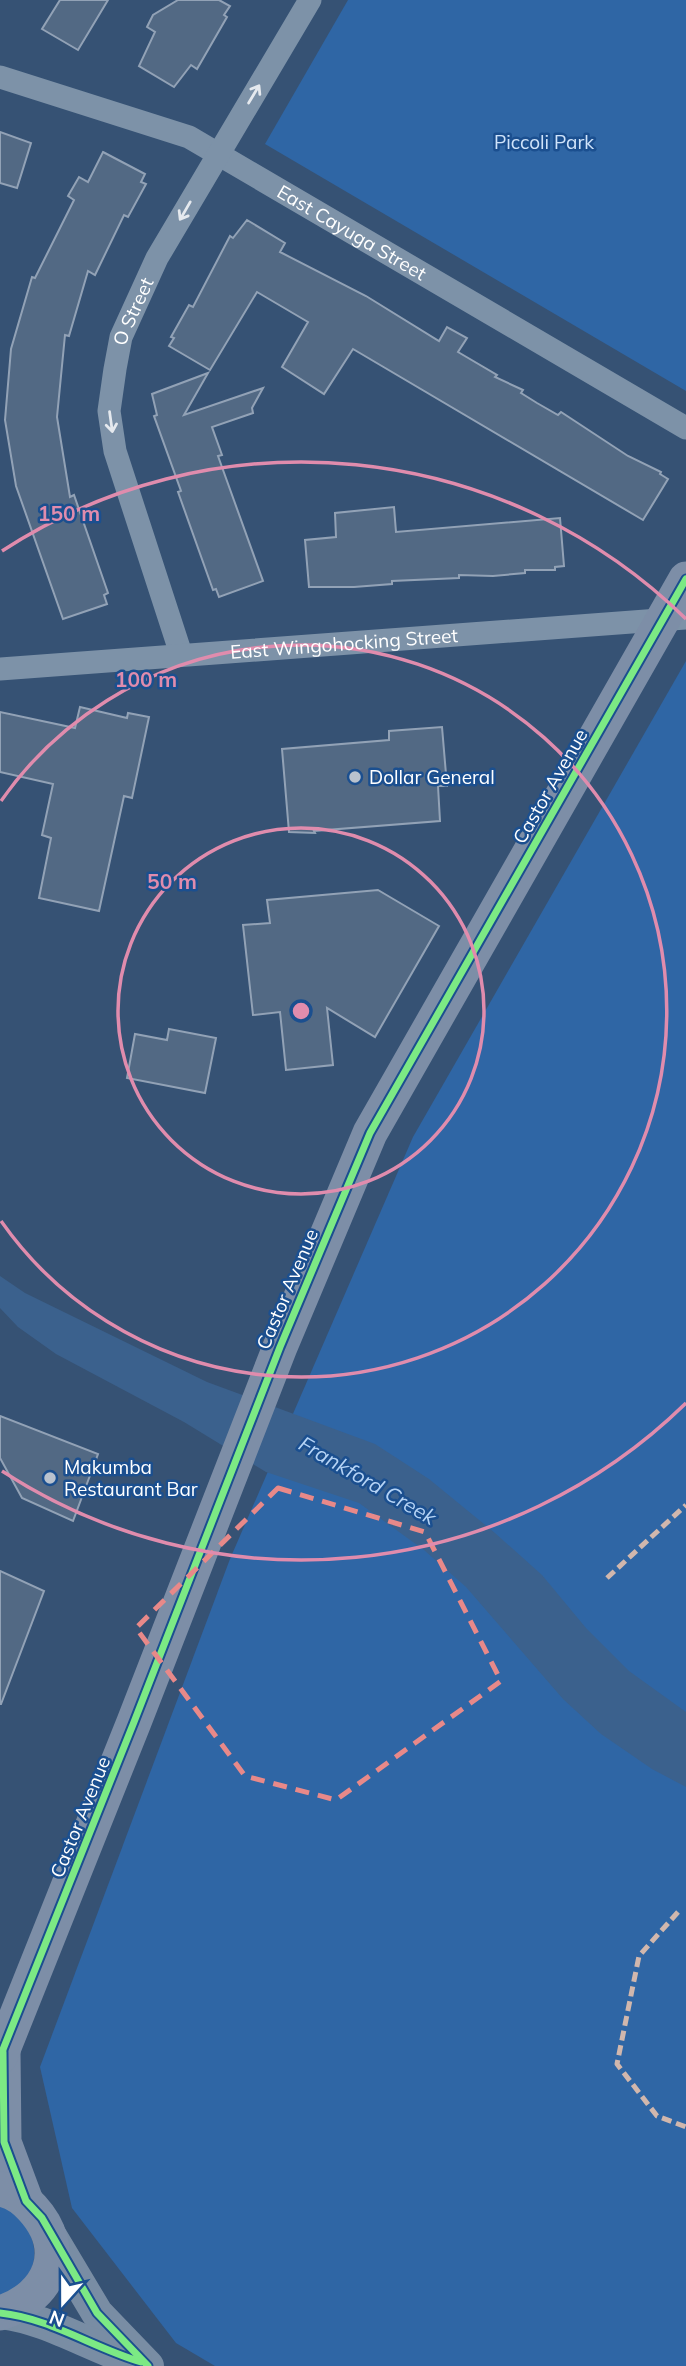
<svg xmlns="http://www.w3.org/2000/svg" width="686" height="2366" font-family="Mulish,sans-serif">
<rect width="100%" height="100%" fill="#365274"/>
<g fill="#2f66a5">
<path d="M 348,0 L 686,0 L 686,391 L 265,144 Z"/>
<path d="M 686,661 L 686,2366 L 215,2366 L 176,2343 L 72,2208 L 40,2067 L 230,1559 L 413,1137 Z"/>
<path d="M 0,2206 C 28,2216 45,2251 27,2277 C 21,2285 8,2291 0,2297 Z"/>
</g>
<path fill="#3b618d" d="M 0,1276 L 25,1293 L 207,1382 L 375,1444 L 429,1479 L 495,1533 L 542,1575 L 586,1628 L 629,1671 L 686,1712 L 686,1787 L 652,1769 L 601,1734 L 563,1699 L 466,1587 L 424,1550 L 359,1503 L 266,1472 L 184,1422 L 56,1354 L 18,1327 L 0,1308 Z"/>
<g fill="#526984" stroke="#92a2b6" stroke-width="2">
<path d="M 60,0 L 108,0 L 78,50 L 42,29 Z"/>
<path d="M 178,0 L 219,0 L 230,6 L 224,15 L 227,17 L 197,69 L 191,65 L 174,87 L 139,66 L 155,32 L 147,27 L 153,15 Z"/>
<path d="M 0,132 L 31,143 L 17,188 L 0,183 Z"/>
<path d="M 103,152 L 145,174 L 141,182 L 146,184 L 128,217 L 124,215 L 95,275 L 88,271 L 69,336 L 65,335 L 57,417 L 70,497 L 74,495 L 108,593 L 104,595 L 107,604 L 63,619 L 16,486 L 5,420 L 11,349 L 32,277 L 35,278 L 74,200 L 68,196 L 79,177 L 88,182 Z"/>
<path d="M 247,220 L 285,243 L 280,252 L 366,296 L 439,341 L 447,327 L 467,338 L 458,352 L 497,375 L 495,377 L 523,390 L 521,393 L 537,403 L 558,415 L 561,412 L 628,456 L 661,472 L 660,474 L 668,479 L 643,520 L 353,349 L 324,394 L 282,367 L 308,322 L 257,292 L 210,370 L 169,346 L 174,338 L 171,337 L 189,305 L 193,307 L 230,236 L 233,238 Z"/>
<path d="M 208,373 L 184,415 L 263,388 L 252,408 L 253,413 L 212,427 L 222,455 L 218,456 L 263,581 L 219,597 L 216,589 L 213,590 L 178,492 L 181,491 L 154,416 L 157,415 L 152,394 Z"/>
<path d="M 394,507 L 396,532 L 560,518 L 564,566 L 555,567 L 555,570 L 525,570 L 525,573 L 493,576 L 459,575 L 459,578 L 392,581 L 392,584 L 354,587 L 309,587 L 305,540 L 336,537 L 335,513 Z"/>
<path d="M 80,707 L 127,718 L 128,713 L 149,717 L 132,798 L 124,796 L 99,911 L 39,898 L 51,838 L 42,835 L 53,784 L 0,772 L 0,712 L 75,728 Z"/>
<path d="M 442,727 L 447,786 L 438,786 L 440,821 L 314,831 L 315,833 L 289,832 L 282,749 L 389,740 L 389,731 Z"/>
<path d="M 378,890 L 439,926 L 375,1037 L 327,1008 L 333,1065 L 286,1070 L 280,1012 L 253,1015 L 243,925 L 270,923 L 267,900 Z"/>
<path d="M 169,1029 L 216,1038 L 205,1093 L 127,1078 L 135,1034 L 167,1040 Z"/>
<path d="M 0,1416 L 98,1454 L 73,1521 L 22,1498 L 0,1458 Z"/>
<path d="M 0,1571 L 44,1591 L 1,1704 L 0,1704 Z"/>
</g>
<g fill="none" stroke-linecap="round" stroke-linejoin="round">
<g stroke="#7d92a8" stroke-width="23">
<path id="s1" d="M 0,77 L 189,137 L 686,428"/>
<path id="s2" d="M 181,654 L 115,451 L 109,411 L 115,369 L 121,337 L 157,258 L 310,0"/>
<path id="s3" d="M 0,669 L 686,618"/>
</g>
<g stroke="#798da4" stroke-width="32">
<path d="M 51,2236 L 97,2313 L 148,2366"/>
<path d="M 1,2313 C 49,2319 90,2347 136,2361"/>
</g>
<g stroke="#7d8ea7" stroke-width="35">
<path d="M 3,2052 L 4,2142 L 26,2201"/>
<path d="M 0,2057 L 134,1722 L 280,1347 L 370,1133 L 686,579"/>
<path d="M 0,2189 C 12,2191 24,2199 32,2208 C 70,2249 51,2297 0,2313"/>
</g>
<g stroke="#d1b7ad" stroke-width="5" stroke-dasharray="10 5" stroke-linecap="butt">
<path d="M 607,1578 L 686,1505"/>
<path d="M 678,1912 L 639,1956 L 617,2064 L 657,2116 L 686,2127"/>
</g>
<g stroke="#1b4f8f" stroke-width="11">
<g id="cycleway">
<path d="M 3,2052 L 4,2142 L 26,2201 L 42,2218 L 97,2313 L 148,2366"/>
<path d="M 0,2057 L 134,1722 L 280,1347 L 370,1133 L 686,579"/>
<path d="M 0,2313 C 50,2318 93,2348 141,2362"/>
</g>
</g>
<use href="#cycleway" stroke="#7ce984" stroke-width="7"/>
</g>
<defs><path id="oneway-shaft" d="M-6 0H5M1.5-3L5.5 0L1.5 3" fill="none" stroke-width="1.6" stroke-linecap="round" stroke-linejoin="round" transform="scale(1.75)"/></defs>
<g stroke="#e5e9ee">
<use href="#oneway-shaft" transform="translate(254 94) rotate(-59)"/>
<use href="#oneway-shaft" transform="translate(185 211) rotate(120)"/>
<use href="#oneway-shaft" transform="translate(111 422) rotate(82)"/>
</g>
<path fill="none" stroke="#e88989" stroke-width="5" stroke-dasharray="14 9" stroke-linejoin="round" d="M 278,1488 L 425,1532 L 501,1681 L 336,1800 L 245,1776 L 136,1628 Z"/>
<g fill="none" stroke="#e08cad" stroke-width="3.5">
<circle cx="301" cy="1011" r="183"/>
<path d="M1 801A366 366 0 1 1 1 1221"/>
<path d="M686 1403A549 549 0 0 1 2 1471M2 551A549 549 0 0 1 686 619"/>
</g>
<g fill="#b9c2ce" stroke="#1b4f8f" stroke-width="2.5">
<circle cx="355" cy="777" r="7"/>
<circle cx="50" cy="1478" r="7"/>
</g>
<g text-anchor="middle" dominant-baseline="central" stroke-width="5" stroke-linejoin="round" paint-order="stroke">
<g font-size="19" fill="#cfe3fa" stroke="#1b4f8f">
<text x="544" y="142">Piccoli Park</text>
</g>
<g font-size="19" fill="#fff" stroke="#1b4f8f">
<text stroke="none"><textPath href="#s1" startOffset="387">East Cayuga Street</textPath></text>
<text stroke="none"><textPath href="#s2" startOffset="357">O Street</textPath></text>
<text stroke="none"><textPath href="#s3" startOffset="345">East Wingohocking Street</textPath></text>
<text transform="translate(550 786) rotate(-60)">Castor Avenue</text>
<text transform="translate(287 1289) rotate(-67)">Castor Avenue</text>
<text transform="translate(80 1817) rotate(-68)">Castor Avenue</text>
</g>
<g font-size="19" fill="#fff" stroke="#1b4f8f" text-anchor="start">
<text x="369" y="777">Dollar General</text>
<text x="64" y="1467">Makumba<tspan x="64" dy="22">Restaurant Bar</tspan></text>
</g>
<g font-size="21" font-style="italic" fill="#b5d3f5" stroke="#1b4f8f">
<text transform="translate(368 1480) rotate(30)">Frankford Creek</text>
</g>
</g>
<circle cx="301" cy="1011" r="10" fill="#e08cad" stroke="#1b4f8f" stroke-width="3.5"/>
<g font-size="21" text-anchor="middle" font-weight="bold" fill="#e08cad" stroke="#1b4f8f" stroke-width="5" stroke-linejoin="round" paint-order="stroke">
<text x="69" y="521">150 m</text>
<text x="146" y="687">100 m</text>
<text x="172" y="889">50 m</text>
</g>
<g transform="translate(63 2303) rotate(201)" stroke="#1b4f8f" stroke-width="5" paint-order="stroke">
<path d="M0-5L12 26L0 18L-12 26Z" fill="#ffffff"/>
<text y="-10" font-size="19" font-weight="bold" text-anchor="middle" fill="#ffffff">N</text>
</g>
</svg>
